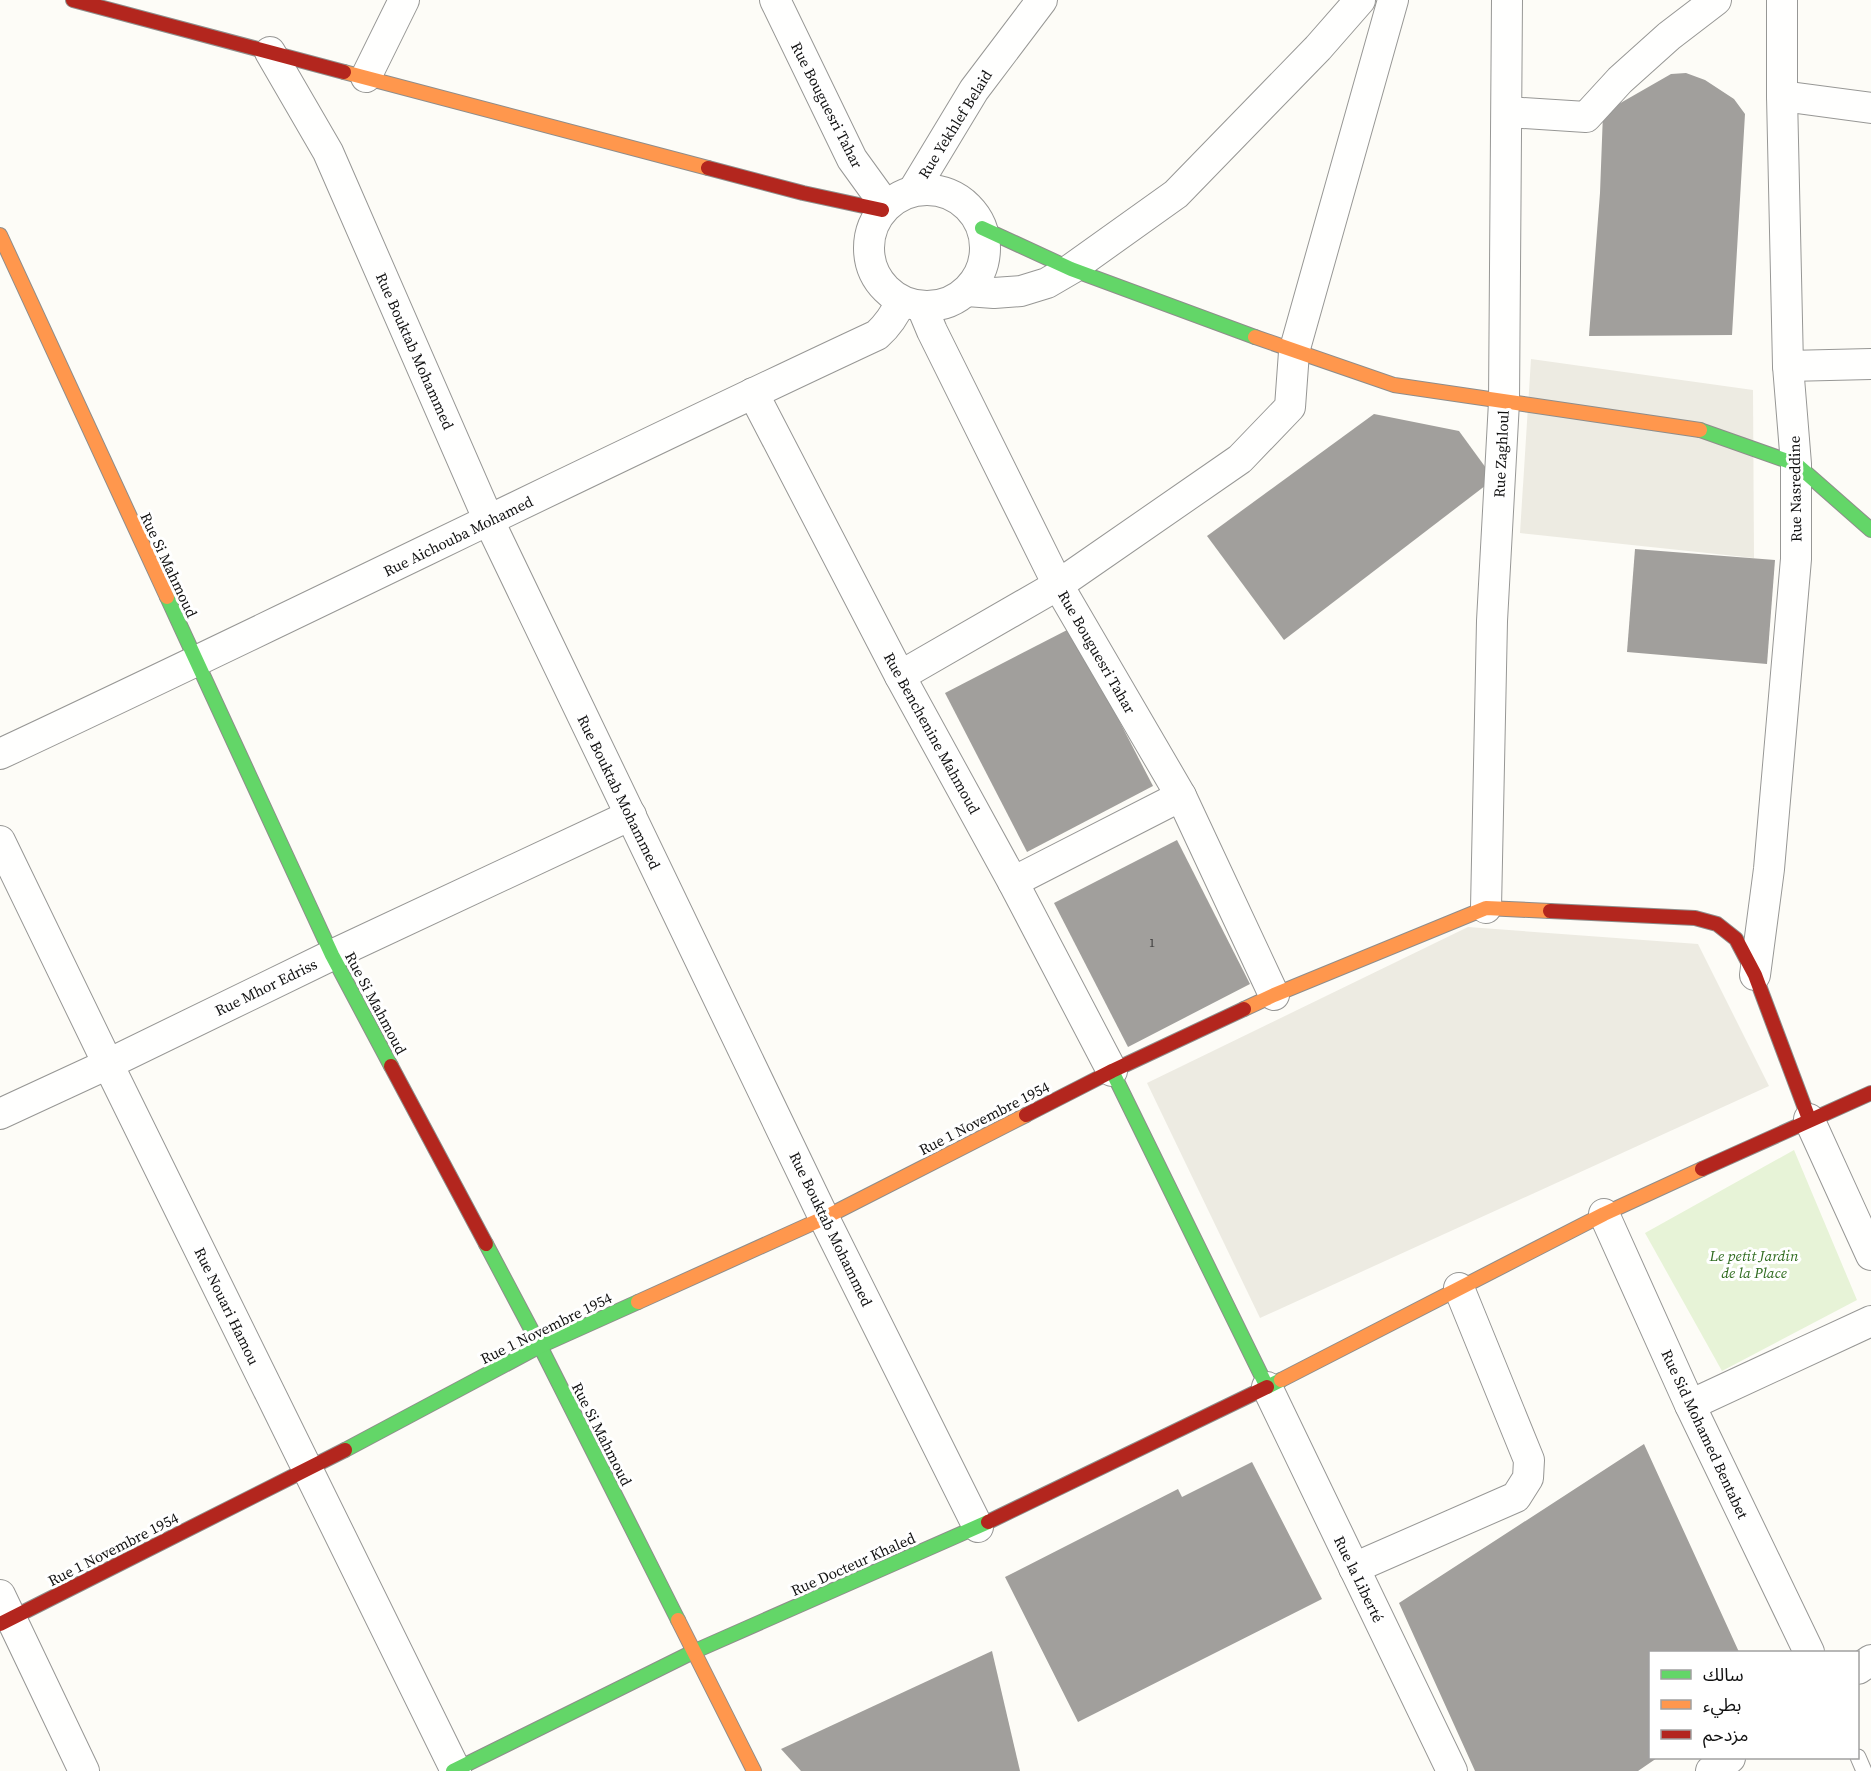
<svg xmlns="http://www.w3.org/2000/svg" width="1871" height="1771" font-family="'Source Serif 4','Noto Sans Arabic',serif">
<rect width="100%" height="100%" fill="#fdfcf7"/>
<path fill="#e7f3d7" d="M 1794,1150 L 1857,1300 L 1722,1371 L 1645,1233 Z"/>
<g fill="#edebe2">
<path d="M 1531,359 L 1753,390 L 1754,558 L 1520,533 Z"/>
<path d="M 1468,927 L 1698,944 L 1769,1086 L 1260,1318 L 1147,1083 Z"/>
</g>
<g fill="#a19f9c">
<path d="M 1686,73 L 1705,80 L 1734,99 L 1745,114 L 1732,335 L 1589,336 L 1600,193 L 1603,113 L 1671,74 Z"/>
<path d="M 1374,414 L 1459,431 L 1494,479 L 1284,640 L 1207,536 Z"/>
<path d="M 1635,549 L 1775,560 L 1767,664 L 1627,652 Z"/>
<path d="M 1071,628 L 1153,786 L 1027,852 L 945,693 Z"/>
<path d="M 1177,840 L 1250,984 L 1128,1047 L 1054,903 Z"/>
<path d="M 1644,1444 L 1739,1652 L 1650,1652 L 1650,1758 L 1657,1758 L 1638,1771 L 1475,1771 L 1399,1603 Z"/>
<path d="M 1252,1462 L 1322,1599 L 1078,1722 L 1005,1577 L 1178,1489 L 1182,1497 Z"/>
<path d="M 992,1651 L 1020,1771 L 801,1771 L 781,1749 Z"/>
</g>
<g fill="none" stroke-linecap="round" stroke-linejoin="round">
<g stroke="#979795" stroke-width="17">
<path id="lane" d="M 1858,1757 L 1864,1771"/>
</g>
<g stroke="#979795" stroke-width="32">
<g id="street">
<path d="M 775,0 L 852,159 L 886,206"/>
<path d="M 270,52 L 328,152 L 489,521 L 824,1218 L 978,1527"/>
<path d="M 366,77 L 404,0"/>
<path d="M 1782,96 L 1871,108"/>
<path d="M 1507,112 L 1586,117 L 1620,80 L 1669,36 L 1716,0"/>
<circle cx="927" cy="248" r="58"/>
<path d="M 913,191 L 974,90 L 1042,0"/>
<path d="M 967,291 L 994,293 L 1021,291 L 1047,283 L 1071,269 L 1176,194 L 1318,48 L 1360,0"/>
<path d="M 922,307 L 932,331 L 1058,585 L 1181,796 L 1274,995"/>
<path d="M 1788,366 L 1871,364"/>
<path d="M 753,393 L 900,676 L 1013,882 L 1112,1071"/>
<path d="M 900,676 L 1058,585 L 1240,459 L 1290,407 L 1294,352 L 1393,0"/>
<path d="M 0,754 C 293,617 583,472 877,335 C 888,325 895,315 901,301"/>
<path d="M 0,841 L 108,1064 L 456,1771"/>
<path d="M 1013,882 L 1181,796"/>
<path d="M 1486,908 L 1492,621 L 1504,402 L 1507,0"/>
<path d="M 1755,975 L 1769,869 L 1796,559 L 1796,464 L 1788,366 L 1782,96 L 1782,0"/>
<path d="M 0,1114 L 108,1064 L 332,955 L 631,815"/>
<path d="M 1809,1119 L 1871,1255"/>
<path d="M 1604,1214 L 1690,1405 L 1809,1652"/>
<path d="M 1267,1387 L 1452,1771"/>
<path d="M 1690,1405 L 1871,1321"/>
<path d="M 1354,1568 L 1516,1497 L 1528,1478 L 1529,1460 L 1459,1288"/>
<path d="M 0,1595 L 84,1771"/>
<path d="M 1858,1669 L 1871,1660"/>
<path d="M 1711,1771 L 1730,1758"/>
</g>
</g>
<g stroke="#8e8d8b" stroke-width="16">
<g id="fast">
<path d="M 982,228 L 1071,269 L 1255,337"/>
<path d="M 1700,430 L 1796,464 L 1871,530"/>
<path d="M 167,597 L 332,955 L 391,1066"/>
<path d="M 1112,1071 L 1267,1387 L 1281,1380"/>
<path d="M 486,1244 L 540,1346 L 678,1620"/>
<path d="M 345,1450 L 540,1346 L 638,1302"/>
<path d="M 453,1771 L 693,1652 L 988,1522"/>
</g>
</g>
<g stroke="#8e8d8b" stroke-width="16">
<g id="slow">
<path d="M 344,72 L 708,168"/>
<path d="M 0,235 L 167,597"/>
<path d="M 1255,337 L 1394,385 L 1700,430"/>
<path d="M 1244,1009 L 1274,995 L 1486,908 L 1550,911"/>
<path d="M 638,1302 L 824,1218 L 1026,1115"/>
<path d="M 1281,1380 L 1604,1214 L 1702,1169"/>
<path d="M 678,1620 L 754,1771"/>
</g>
</g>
<g stroke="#8e8d8b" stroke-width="16">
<g id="jam">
<path d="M 73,0 L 344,72"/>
<path d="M 708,168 L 803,193 L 882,210"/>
<path d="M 1550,911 L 1695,918 L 1717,924 L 1736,939 L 1755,975 L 1809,1119"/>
<path d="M 391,1066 L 486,1244"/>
<path d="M 1026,1115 L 1112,1071 L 1244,1009"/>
<path d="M 1702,1169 L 1871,1093"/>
<path d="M 988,1522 L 1267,1387"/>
<path d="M 0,1624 L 345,1450"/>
</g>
</g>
<use href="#lane" stroke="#fffffe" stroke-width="15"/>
<use href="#street" stroke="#fffffe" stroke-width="30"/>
<use href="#fast" stroke="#63d668" stroke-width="14"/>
<use href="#slow" stroke="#ff974d" stroke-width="14"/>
<use href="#jam" stroke="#b3261e" stroke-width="14"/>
</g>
<g text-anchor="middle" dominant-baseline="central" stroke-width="6" stroke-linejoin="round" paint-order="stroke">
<g font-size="12" fill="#353434">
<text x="1152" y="943">1</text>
</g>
<g font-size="15" fill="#111" stroke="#fff">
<text transform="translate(827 105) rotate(63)">Rue Bouguesri Tahar</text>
<text transform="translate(955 124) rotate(-58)">Rue Yekhlef Belaid</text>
<text transform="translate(415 351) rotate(66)">Rue Bouktab Mohammed</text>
<text transform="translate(1501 454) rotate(-87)">Rue Zaghloul</text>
<text transform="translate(1795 489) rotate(-91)">Rue Nasreddine</text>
<text transform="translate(458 536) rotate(-26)">Rue Aichouba Mohamed</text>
<text transform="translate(169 565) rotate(65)">Rue Si Mahmoud</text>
<text transform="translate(1097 652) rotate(60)">Rue Bouguesri Tahar</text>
<text transform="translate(932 733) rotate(61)">Rue Benchenine Mahmoud</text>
<text transform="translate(619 792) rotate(64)">Rue Bouktab Mohammed</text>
<text transform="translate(266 987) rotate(-26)">Rue Mhor Edriss</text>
<text transform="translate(376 1003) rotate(62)">Rue Si Mahmoud</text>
<text transform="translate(984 1118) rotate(-27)">Rue 1 Novembre 1954</text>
<text transform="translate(831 1229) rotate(64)">Rue Bouktab Mohammed</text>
<text transform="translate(227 1306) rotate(64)">Rue Nouari Hamou</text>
<text transform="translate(546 1328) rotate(-26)">Rue 1 Novembre 1954</text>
<text transform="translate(602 1434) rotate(63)">Rue Si Mahmoud</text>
<text transform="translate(1705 1434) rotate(65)">Rue Sid Mohamed Bentabet</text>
<text transform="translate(113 1549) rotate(-27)">Rue 1 Novembre 1954</text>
<text transform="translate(853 1564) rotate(-24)">Rue Docteur Khaled</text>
<text transform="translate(1359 1579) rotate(64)">Rue la Liberté</text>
</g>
<g font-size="15" font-style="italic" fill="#2f6b1f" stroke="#fff">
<text x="1754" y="1255">Le petit Jardin<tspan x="1754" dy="17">de la Place</tspan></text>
</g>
</g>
<rect x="1649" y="1651" width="210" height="108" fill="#ffffff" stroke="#a0a0a0" stroke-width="1.5"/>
<rect x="1661" y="1670" width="30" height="9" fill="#63d668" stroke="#a0a0a0" stroke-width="1.5"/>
<text x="1703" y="1681" font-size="18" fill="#111111">سالك</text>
<rect x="1661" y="1700" width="30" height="9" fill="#ff974d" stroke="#a0a0a0" stroke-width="1.5"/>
<text x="1703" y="1711" font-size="18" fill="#111111">بطيء</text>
<rect x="1661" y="1730" width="30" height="9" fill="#b3261e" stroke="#a0a0a0" stroke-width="1.5"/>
<text x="1703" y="1741" font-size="18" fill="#111111">مزدحم</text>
</svg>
